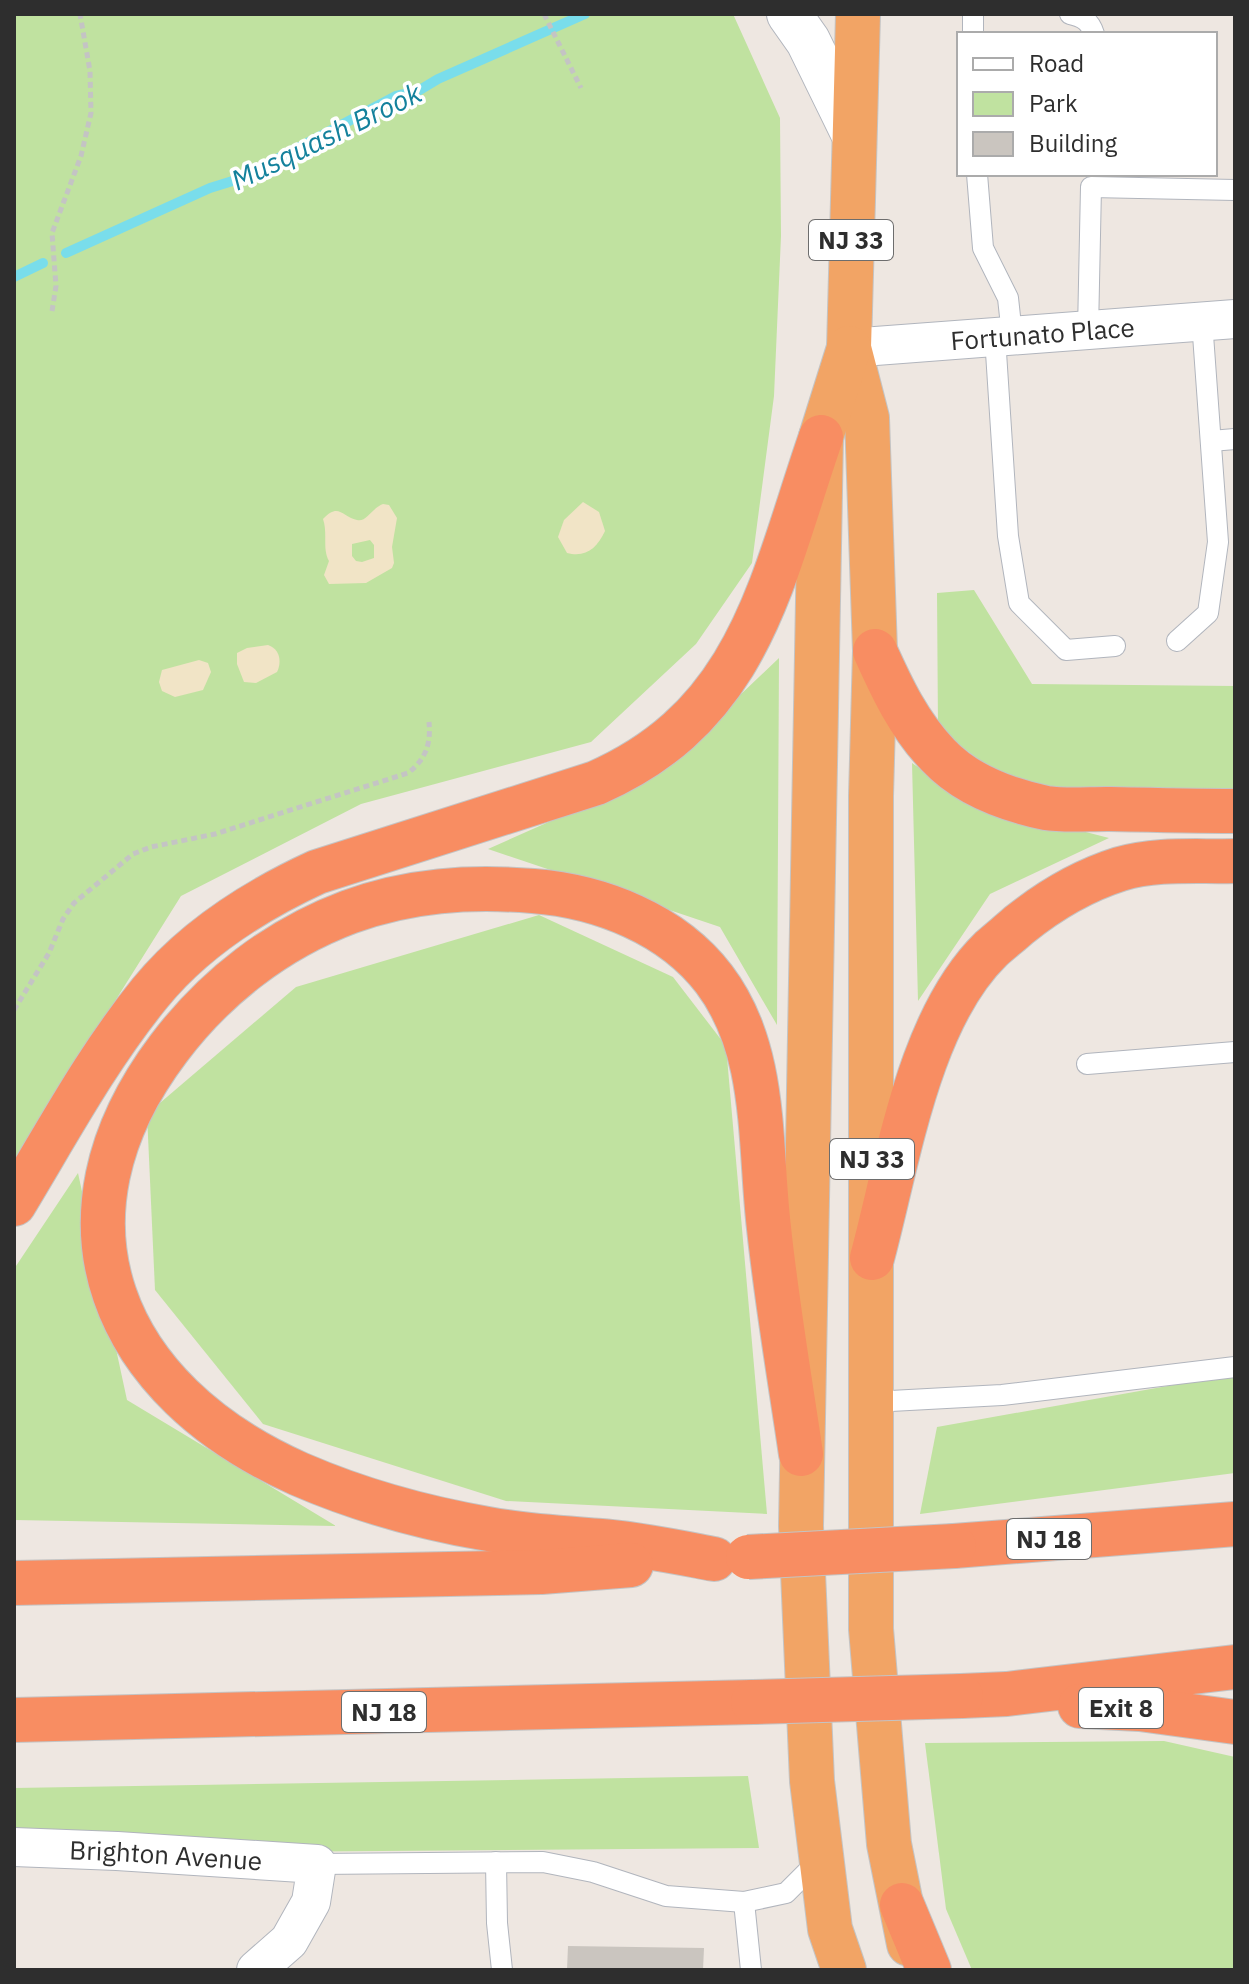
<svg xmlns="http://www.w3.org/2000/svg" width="1249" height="1984" font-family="'IBM Plex Sans',sans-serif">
<rect width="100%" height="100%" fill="#eee7e1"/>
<g fill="#c0e2a0">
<path d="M 14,14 L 733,14 L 780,118 L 781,236 L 774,396 L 752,563 L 696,644 L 591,742 L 361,804 L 181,896 L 14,1162 Z"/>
<path d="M 974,590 L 1032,684 L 1235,686 L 1235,806 L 1025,794 L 938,729 L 937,593 Z"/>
<path d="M 779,658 L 777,1025 L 720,927 L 488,849 L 657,774 Z"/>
<path d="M 912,763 L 969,802 L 1109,838 L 990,894 L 918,1001 Z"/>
<path d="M 539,915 L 673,977 L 726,1046 L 767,1514 L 506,1501 L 263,1424 L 155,1290 L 147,1114 L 296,987 Z"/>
<path d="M 78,1173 L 127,1400 L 336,1526 L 14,1520 L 14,1269 Z"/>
<path d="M 1235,1374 L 1235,1473 L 920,1514 L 937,1427 Z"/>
<path d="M 1164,1741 L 1235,1757 L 1235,1970 L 972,1970 L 946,1909 L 925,1743 Z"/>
<path d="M 748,1776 L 759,1848 L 14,1854 L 14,1788 Z"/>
</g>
<g fill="#f1e4c6" fill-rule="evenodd">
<path d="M 583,502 L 599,512 L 605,531 C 597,548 586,558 567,553 L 558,537 L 564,520 Z"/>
<path d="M 383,504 L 389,505 L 397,518 L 392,547 L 394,563 L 392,568 L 366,583 L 329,584 L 324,575 L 329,561 C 322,549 328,533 323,519 C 339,502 342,517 357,520 C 366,523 373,507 383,504 ZM 370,540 L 374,545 L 374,558 L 362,562 L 356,561 L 352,556 L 352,544 Z"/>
<path d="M 268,645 C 280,649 282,662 277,672 L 256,683 L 244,682 L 237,664 L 237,653 L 247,648 Z"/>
<path d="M 199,660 L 208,663 L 211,672 L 203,690 L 175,697 L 162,691 L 159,682 L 162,670 Z"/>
</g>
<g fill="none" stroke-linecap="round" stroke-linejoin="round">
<g stroke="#79ddeb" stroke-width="10">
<path d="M 66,253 L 210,188 L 239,179 L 396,96 L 418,91 L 438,79 L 585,14"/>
<path d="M 14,277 L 43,263"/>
</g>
</g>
<path fill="#cac5bf" d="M 568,1946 L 704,1948 L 703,1970 L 567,1970 Z"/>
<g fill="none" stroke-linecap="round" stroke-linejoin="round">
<g stroke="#b1b5bd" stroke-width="22">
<g id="service">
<path d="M 973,14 L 973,34"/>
<path d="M 1070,14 C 1083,17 1090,21 1094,34"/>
<path d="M 977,174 L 983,248 L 1008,298 L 1012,335"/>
<path d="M 1088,331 L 1091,187 L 1235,190"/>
<path d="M 995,337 L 1008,536 L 1019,603 L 1066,650 L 1115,646"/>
<path d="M 1211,441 L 1235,439"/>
<path d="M 1177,641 L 1208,613 L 1218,542 L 1202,321"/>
<path d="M 1087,1064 L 1235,1052"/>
<path d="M 872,1402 L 1002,1395 L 1235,1367"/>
<path d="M 496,1862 L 497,1923 L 502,1970"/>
<path d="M 317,1864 L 543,1862 L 593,1872 L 666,1896 L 744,1902 L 786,1893 L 820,1859"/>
<path d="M 744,1902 L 751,1970"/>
</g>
</g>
<g stroke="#b1b5bd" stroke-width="40">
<g id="minor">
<path id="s1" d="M 849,348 L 1235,319"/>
<path id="s2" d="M 14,1847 L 117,1851 L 317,1864 L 311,1902 L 289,1941 L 256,1970"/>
</g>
</g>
<g stroke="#b1b5bd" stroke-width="46">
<path id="tertiary" d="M 789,14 L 808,41 L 853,133"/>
</g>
<g stroke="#c4c4c4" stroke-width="46">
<g id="trunk">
<path d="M 858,14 L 849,348 L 867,418 L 875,651 L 871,796 L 871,1629 L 889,1844 L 909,1944"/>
<path d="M 844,1970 L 830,1929 L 812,1781 L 801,1526 L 821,437 L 849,348"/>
</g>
</g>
<g stroke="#c4c4c4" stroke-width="46">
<g id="motorway">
<path d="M 875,651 C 892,689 909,725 938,755 C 965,784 1008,800 1046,808 C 1065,811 1087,809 1107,809 C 1150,810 1192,811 1235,811"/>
<path d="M 14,1204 C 57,1133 97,1058 150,993 C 194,939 254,901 317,872 L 596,783 C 751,715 771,581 821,437"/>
<path d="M 872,1258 C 898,1162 918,1020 991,949 C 1000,941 1010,933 1019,925 C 1050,900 1082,881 1120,869 C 1156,858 1197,862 1235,861"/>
<path d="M 954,1546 L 1235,1524"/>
<path d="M 714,1559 C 677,1552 639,1544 601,1541 C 564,1538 525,1536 488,1529 C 424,1518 359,1500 299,1474 C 112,1391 38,1221 169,1048 C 215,987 277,939 349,912 C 409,890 469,886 533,891 C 600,896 672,924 714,979 C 768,1050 759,1144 769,1228 C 777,1304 790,1379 801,1454"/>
<path d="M 14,1583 L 541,1572 L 631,1565"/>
<path d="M 961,1696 L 1007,1694 L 1235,1667"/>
<path d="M 1080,1706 L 1140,1709 L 1235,1722"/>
<path d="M 14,1720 L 753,1702"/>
<path d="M 902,1905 L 929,1970"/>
</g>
</g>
<g stroke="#c4c4c4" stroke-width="5" stroke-dasharray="6 4" stroke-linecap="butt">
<path d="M 544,14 L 581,88"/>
<path d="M 52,311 L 56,286 L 52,233 L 81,156 L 91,113 L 90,71 L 80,14"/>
<path d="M 14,1010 L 49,953 L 63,919 L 74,903 L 133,854 L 151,847 L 215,834 L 408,773 C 426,759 431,744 429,722"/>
</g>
<use href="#service" stroke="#fff" stroke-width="20"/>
<use href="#minor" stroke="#fff" stroke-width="38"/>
<use href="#tertiary" stroke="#fff" stroke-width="44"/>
<use href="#trunk" stroke="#f2a465" stroke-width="44"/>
<use href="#motorway" stroke="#f88d62" stroke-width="44"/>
<g stroke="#c4c4c4" stroke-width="46" stroke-linecap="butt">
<g id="motorway-bridge">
<path d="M 748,1557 L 954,1546"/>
<path d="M 753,1702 L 961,1696"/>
</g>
</g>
<use href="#motorway-bridge" stroke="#f88d62" stroke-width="44"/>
</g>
<g text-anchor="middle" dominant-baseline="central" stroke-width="7" stroke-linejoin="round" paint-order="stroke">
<g fill="#fff" stroke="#6d6d6d" stroke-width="2">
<rect x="809" y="220" width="84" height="40" rx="6"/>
<rect x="830" y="1139" width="84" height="40" rx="6"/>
<rect x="1007" y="1519" width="84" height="40" rx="6"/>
<rect x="1079" y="1688" width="84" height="40" rx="6"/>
<rect x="342" y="1692" width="84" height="40" rx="6"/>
</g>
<g font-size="24" font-weight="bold" fill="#2e2e2e">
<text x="851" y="240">NJ 33</text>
<text x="872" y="1159">NJ 33</text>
<text x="1049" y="1539">NJ 18</text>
<text x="1121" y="1708">Exit 8</text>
<text x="384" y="1712">NJ 18</text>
</g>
<g font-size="26" fill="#2e2e2e" stroke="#fff">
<text stroke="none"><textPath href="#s1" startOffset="194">Fortunato Place</textPath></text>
<text stroke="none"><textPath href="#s2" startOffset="152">Brighton Avenue</textPath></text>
</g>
<g font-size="28" font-style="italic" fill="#13819c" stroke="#fff">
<text transform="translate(326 136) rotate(-26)">Musquash Brook</text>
</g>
</g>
<rect width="1249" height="1984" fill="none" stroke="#2e2e2e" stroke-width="32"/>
<rect x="957" y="32" width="260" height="144" fill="#ffffff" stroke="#ababab" stroke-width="2"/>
<rect x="973" y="58" width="40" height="12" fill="#ffffff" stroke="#ababab" stroke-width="2"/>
<text x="1029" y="72" font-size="24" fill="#2e2e2e">Road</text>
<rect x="973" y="92" width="40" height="24" fill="#c0e2a0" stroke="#ababab" stroke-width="2"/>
<text x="1029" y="112" font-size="24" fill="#2e2e2e">Park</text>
<rect x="973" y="132" width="40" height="24" fill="#cac5bf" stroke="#ababab" stroke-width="2"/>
<text x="1029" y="152" font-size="24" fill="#2e2e2e">Building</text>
</svg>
